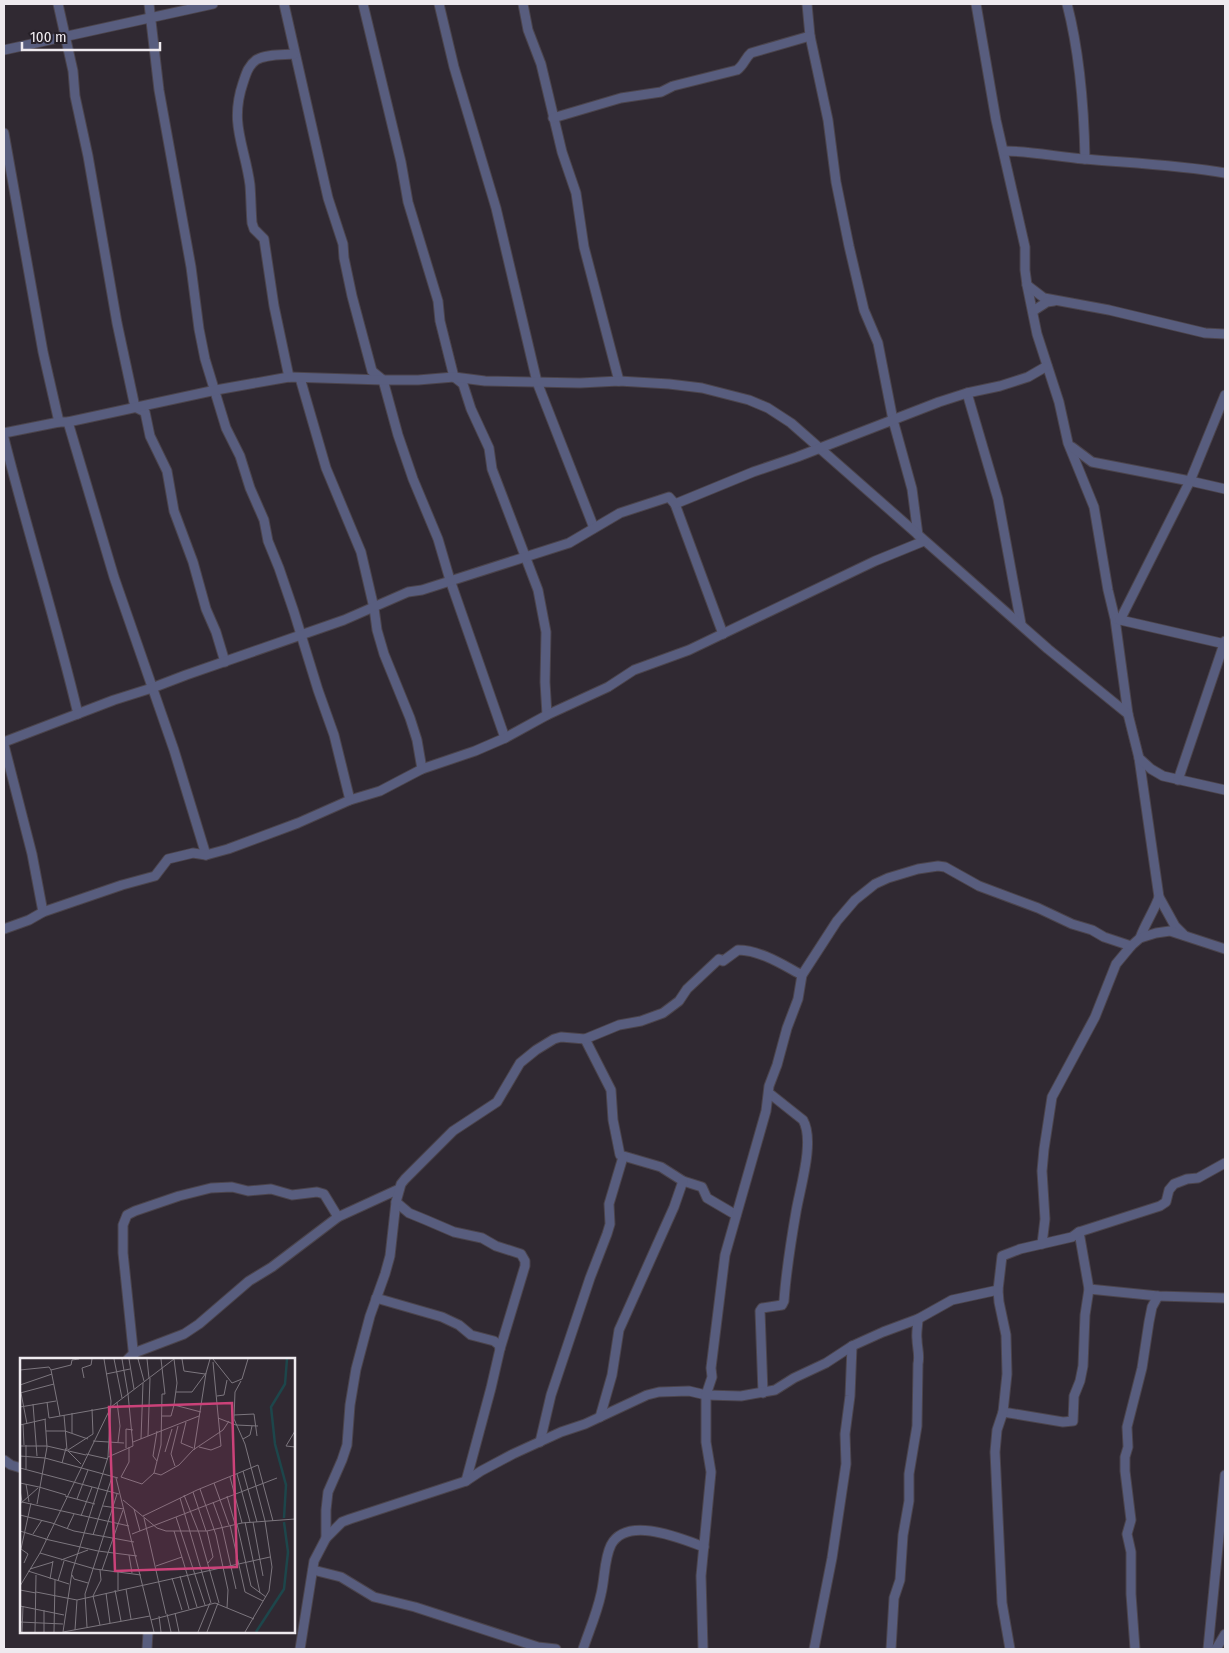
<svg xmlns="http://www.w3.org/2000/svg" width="1229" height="1653" font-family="'Fira Sans Condensed',sans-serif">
<rect width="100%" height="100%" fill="#302932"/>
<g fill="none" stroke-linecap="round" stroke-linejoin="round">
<g stroke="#4b444c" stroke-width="11">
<g id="street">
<path d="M 58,4 L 73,71 L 75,96 L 88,156 L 117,323 L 135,407 L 145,412 L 150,436 L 167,471 L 174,511 L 193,562 L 206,609 L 216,632 L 225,662"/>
<path d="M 149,4 L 159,90 L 191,267 L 199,329 L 205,359 L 226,428 L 240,456 L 250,488 L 264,520 L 268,541 L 279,568 L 294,612 L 318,690 L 334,735 L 350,800"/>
<path d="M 284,4 L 328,198 L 343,244 L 344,258 L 352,296 L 372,371 L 383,380 L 398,435 L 413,479 L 438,539 L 450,580 L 505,738"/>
<path d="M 363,4 L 401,162 L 408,202 L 438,301 L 440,321 L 454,377 L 463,384 L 471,409 L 489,448 L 492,469 L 538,590 L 546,632 L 545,682 L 547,715"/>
<path d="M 439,4 L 454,67 L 496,208 L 537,382 L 594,528"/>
<path d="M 523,4 L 528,30 L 541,64 L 562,152 L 576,193 L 584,247 L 619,381"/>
<path d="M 807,4 L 810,36 L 828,120 L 836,182 L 849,246 L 864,310 L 878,343 L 893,420 L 912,489 L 918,535"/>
<path d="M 976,4 L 996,120 L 1025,247 L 1025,270 L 1027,285 L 1037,334 L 1059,402 L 1068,443 L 1094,507 L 1108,590 L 1115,619 L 1128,714 L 1139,758 L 1159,897 L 1175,926 L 1184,935"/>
<path d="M 1067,4 C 1080,54 1084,107 1085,159"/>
<path d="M 4,50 L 213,4"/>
<path d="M 553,118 L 621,98 L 661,92 L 673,86 L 737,70 C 744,65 745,58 751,53 L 810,36"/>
<path d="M 4,133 L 43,352 L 59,422"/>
<path d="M 1005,151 C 1031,151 1058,157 1084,159 C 1131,163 1179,165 1225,173"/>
<path d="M 1027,285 L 1044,298 L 1109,310 L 1205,333 L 1225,334"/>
<path d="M 1033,311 L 1047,302 L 1054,301"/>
<path d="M 289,377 L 274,306 L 264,239 L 254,229 L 252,223 C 251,211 251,198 250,185 C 245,146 229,124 243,83 C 246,74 248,66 256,60 C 266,54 282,55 294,54"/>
<path d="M 300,378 L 326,468 L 361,552 L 374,608 L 377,630 L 384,654 L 410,718 L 417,740 L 422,769"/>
<path d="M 967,393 L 998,499 L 1021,624"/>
<path d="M 68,422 L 114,577 L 174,750 L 206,855"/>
<path d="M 4,433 L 59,422 L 68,422 L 216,390 L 289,377 L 383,380 L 418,380 L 454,377 L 485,381 L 580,383 L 619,381 L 669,384 L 702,388 L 749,400 L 768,408 L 791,423 L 1048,649 L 1128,714"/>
<path d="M 4,438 C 27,530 56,621 78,714"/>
<path d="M 1072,447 L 1092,462 L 1190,481 L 1225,489"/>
<path d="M 675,504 L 723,634"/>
<path d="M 1116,619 L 1225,644"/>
<path d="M 1120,620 L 1190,481 L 1225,395"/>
<path d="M 4,742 L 114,700 L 152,688 L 186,675 L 344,620 L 408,592 L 422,590 L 569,543 L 620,513 L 669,497 L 675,504 L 753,472 L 797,457 L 939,402 L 967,393 L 1000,386 L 1028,377 L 1047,366"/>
<path d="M 4,745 L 32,854 L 43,912"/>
<path d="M 1139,758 L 1151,769 L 1163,776 L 1225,790"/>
<path d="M 1178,780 L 1225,641"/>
<path d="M 4,929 L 29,920 L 43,912 L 122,885 L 155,876 L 168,859 L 193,853 L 206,855 L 228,849 L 298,823 L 350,800 L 380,791 L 422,769 L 475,751 L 505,738 L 547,715 L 608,687 L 634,670 L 689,650 L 875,561 L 924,541"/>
<path d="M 1140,938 C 1145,924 1154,911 1159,897"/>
<path d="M 585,1039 L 611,1090 L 613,1120 L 620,1155 L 661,1167 L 683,1181 L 702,1187 L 707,1198 L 736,1215"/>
<path d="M 396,1202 L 409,1213 L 426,1220 L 454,1232 L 482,1238 L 496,1246 L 521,1254 L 525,1261 L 525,1266 L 500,1349 L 491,1388 L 466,1481"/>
<path d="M 1042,1244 L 1045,1219 L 1042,1171 L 1044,1149 L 1052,1097 L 1095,1017 L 1116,964 L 1131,946 L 1140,938 L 1156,933 L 1170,931 L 1225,949"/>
<path d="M 1089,1289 L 1158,1296 L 1225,1298"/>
<path d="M 376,1298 L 442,1317 L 459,1325 L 471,1335 L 494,1341 L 499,1345 L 500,1349"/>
<path d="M 128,1359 L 134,1353 L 184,1334 L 199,1324 L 249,1281 L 272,1267 L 338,1217 L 399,1189"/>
<path d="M 134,1359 L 123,1253 L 123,1225 L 127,1215 L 135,1211 L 179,1196 L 211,1188 L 232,1187 L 248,1191 L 271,1189 L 292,1195 L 317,1192 L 324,1194 L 338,1217"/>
<path d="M 763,1393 L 760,1311 L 762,1308 L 782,1305 L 784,1301 C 786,1272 791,1241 796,1212 C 800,1188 815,1141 803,1120 L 769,1093"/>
<path d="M 1003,1412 L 1063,1422 L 1073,1421 L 1074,1396 L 1080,1381 L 1083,1366 L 1085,1315 L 1089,1289 L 1079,1232"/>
<path d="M 600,1417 L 612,1375 L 619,1330 L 674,1207 L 683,1181"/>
<path d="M 540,1442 L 551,1395 L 590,1278 L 607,1234 L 610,1224 L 609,1204 L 623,1157"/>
<path d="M 4,1460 L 11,1465 L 21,1468"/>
<path d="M 326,1538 L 342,1522 L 350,1519 L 466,1481 L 481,1471 L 513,1454 L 561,1432 L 585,1424 L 647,1395 L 659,1392 L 689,1391 L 706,1395 L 741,1396 L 775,1390 L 794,1378 L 826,1363 L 852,1346 L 883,1332 L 918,1319 L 952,1300 L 998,1290"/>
<path d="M 313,1570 L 341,1577 L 374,1597 L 415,1607 L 538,1647 L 556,1649"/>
<path d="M 147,1649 L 148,1632"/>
<path d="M 300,1649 L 314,1561 L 326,1538 L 326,1510 L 328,1492 L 342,1460 L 347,1445 L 350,1405 L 356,1369 L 370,1316 L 385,1274 L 390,1256 L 396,1202 L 401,1184 L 405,1179 L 453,1131 L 497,1102 L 520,1063 L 536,1050 L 554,1039 L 561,1037 L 585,1039 L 619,1025 L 641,1021 L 663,1013 L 679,1001 L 687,989 L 719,959 L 723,961 L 738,950 C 760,950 783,965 802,975"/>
<path d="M 583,1649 C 589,1631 597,1613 601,1594 C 605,1578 604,1559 611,1545 C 627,1515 682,1539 704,1547"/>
<path d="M 703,1649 L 701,1576 L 711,1472 L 706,1442 L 706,1395 L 712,1377 L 711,1368 L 725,1255 L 766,1111 L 769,1086 L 777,1065 L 787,1028 L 798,999 L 802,975 L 837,921 L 855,900 L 875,884 L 888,878 L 918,869 L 938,866 L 945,867 L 979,886 L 1038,908 L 1072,924 L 1092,930 L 1104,937 L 1131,946"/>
<path d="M 814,1649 L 832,1558 L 846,1464 L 845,1434 L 850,1396 L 852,1346"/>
<path d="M 891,1649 L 894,1598 L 900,1580 L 903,1535 L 909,1501 L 909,1474 L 917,1426 L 918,1364 C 920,1354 917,1348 917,1339 C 916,1333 918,1325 918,1319"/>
<path d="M 1010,1649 L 1002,1603 L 995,1452 L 997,1430 L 1003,1412 L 1007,1374 L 1006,1335 L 999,1302 L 998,1290 L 1002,1256 L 1020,1249 L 1072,1237 L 1079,1232 L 1160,1206 L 1166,1202 L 1169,1190 L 1174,1184 L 1187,1179 L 1198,1178 L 1225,1163"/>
<path d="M 1135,1649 L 1131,1594 L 1131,1552 L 1127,1534 L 1131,1520 L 1125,1471 L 1125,1457 L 1128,1447 L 1127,1427 L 1142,1368 L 1149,1322 L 1152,1307 L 1158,1296"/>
<path d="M 1208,1649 L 1225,1475"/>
<path d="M 1216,1649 L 1225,1634"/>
</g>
</g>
<use href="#street" stroke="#585d7e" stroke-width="9"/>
</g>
<g transform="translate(20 1358)">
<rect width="275" height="275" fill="#302932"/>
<path fill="none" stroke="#1d464b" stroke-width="2.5" d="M 264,160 L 266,127 L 255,86 L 251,49 L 265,26 L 267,1M 236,274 L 264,231 L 268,194 L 264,164"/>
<path fill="none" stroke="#7c767e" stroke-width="1" d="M 94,1 L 102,40M 102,1 L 108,36M 109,1 L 114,31M 118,1 L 124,23M 127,1 L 129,20M 162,1 L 164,13 L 185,16M 193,1 L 212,25 L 222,21 L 228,1M 0,12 L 29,9 L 31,12 L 51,7 L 52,2 L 59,1M 31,12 L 40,58M 86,16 L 110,11M 64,20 L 62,10 L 71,7 L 72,1M 221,23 L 215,34 L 214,61 L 225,86 L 245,163 L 252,209 L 249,233 L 225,274M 0,27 L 32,16M 156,34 L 172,34 L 186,15 L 190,1M 0,35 L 34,26M 1,35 L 7,66M 197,38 L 204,37 L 207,22M 27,44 L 29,60 L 91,49M 97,44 L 100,68 L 98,84M 13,46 L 17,98M 154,47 L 181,54M 0,49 L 36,43M 52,55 L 52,75M 44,57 L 47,92M 214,57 L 234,56 L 237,78M 142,58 L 151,58 L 154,47 L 157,25 L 154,1M 198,60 L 216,67 L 238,68M 166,64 L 161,85 L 173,90M 3,66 L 4,87M 0,67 L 26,61M 26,73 L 45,73 L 68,81M 137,73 L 133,98 L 137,103M 275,73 L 266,88 L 275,89M 128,78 L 130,20M 121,81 L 123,25M 223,81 L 230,77 L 232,68M 73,83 L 104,85M 113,84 L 179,58M 6,87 L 6,111M 0,88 L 27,88 L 66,97M 179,89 L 191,92 L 201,88 L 193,4M 106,90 L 106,71 L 113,72M 48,92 L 73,76 L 72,51M 174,92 L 186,15M 48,93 L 61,106M 145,94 L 152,71M 66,96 L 88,101M 0,98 L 25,100 L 98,120M 88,99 L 113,88 L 108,36M 42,105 L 46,90M 155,108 L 151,96 L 158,68M 0,110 L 99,136M 223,113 L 237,164M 134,115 L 141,117 L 159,107 L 173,92 L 203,72 L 209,63M 217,116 L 230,164M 101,119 L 122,126 L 134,115 L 141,87 L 142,36 L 145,36 L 141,1M 101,119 L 109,104 L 109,89M 210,119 L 222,165M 96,120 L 134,274M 0,125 L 19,129M 194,125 L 209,167M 6,126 L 9,144M 19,129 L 46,137M 180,131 L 196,177 L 208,232 L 207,250M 0,132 L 2,144 L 109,168M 173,134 L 186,173M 164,137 L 179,175 L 199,245M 45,138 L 75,146M 207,138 L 215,166M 160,140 L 191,245M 57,141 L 68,112M 103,142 L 137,170 L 146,173 L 187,173 L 222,165 L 275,161M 193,144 L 202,169 L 216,231M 0,146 L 18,130M 17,146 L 27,89 L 25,61M 83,148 L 104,151M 114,151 L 120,173M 0,157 L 32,165M 61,158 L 72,129M 123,158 L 177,132 L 238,107 L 253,163M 156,159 L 185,247M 124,160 L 146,256M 225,164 L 240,235M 233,164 L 243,218M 32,165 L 54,173 L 114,184M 217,166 L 231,228 L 246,239M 210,167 L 225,234 L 243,243M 47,171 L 54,156M 0,173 L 26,181M 154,173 L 177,249M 187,173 L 193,199 L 188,205M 13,176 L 22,162M 112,176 L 257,120M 73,177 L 92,119M 25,181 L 78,193 L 117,198M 20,195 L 75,211 L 121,217M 109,197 L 112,215M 41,202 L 68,192M 4,205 L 8,196 L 1,191 L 11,145M 136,208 L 162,199M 10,211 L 33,204M 82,212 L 103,152M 8,213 L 49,226M 98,214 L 98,232M 52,217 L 54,221 L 68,225M 160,218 L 169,251M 152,220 L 162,252M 30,221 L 33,203M 38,223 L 44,203M 0,228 L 20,195 L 91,49 L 154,1M 106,231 L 111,261M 0,232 L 16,235M 95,232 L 101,263M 16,234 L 57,242 L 250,199M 86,235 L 90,265M 0,248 L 44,257M 24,252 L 24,274M 155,255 L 159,274M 147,256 L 151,274M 139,258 L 141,274M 131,262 L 195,245 L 234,261M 0,264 L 43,266M 80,267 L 73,238 L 81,222 L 80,212M 67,269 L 65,236 L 97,136M 55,272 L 57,242M 2,274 L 3,248M 15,274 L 16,217M 34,274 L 35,222M 43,274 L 52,214 L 88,99 L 91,43 L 84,1M 43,274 L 130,258M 178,274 L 190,245M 187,274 L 198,245"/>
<path fill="#cb4279" fill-opacity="0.15" stroke="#cb4279" stroke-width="2.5" d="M 212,45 L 217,209 L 95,213 L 89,49 Z"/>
<rect width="275" height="275" fill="none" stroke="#eeeaef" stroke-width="2.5"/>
</g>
<rect width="1229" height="1653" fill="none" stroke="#eeeaef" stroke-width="10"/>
<path d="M22 42v8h138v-8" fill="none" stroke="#eeeaef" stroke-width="2.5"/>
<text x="30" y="42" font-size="15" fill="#eeeaef" stroke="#262028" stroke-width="4" paint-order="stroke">100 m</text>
</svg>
